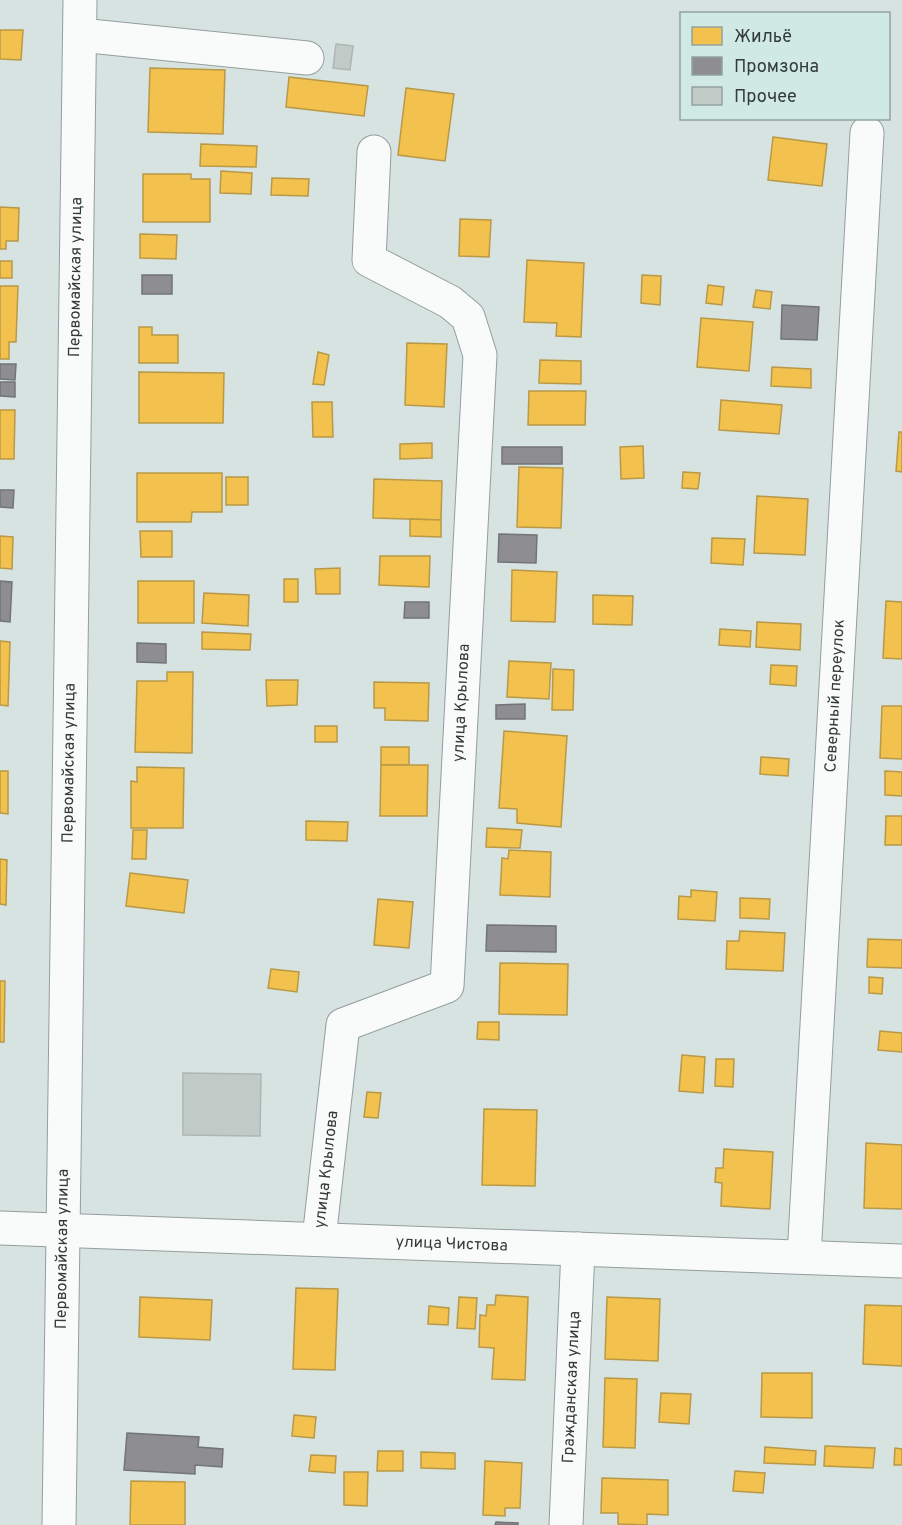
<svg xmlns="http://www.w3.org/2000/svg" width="902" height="1525" font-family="Overpass,sans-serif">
<rect width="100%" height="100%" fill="#d7e3e0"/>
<g fill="#f2c14e" stroke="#b89948" stroke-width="1.5">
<path d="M 0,30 L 23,30 L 21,60 L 0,59 Z"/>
<path d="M 150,68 L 225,70 L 223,134 L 148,132 Z"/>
<path d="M 289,77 L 368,86 L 364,116 L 286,107 Z"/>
<path d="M 406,88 L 454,94 L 445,161 L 398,155 Z"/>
<path d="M 773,137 L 827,144 L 822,186 L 768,180 Z"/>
<path d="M 201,144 L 257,146 L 256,167 L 200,166 Z"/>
<path d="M 221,171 L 252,173 L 251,194 L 220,193 Z"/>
<path d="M 143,174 L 191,174 L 191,179 L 210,179 L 210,222 L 143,222 Z"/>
<path d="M 272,178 L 309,179 L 308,196 L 271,195 Z"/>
<path d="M 0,207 L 19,208 L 18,241 L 6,241 L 6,249 L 0,249 Z"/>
<path d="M 460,219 L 491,220 L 489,257 L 459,256 Z"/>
<path d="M 140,234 L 177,235 L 176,259 L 140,258 Z"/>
<path d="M 527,260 L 584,263 L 581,337 L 556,336 L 557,323 L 524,322 Z"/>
<rect x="0" y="261" width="12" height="17"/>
<path d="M 642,275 L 661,276 L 660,305 L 641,303 Z"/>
<path d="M 708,285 L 724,287 L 722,305 L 706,303 Z"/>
<path d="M 0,286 L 18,286 L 16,342 L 9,342 L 9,359 L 0,359 Z"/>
<path d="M 756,290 L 772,292 L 770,309 L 753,307 Z"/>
<path d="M 701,318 L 753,322 L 749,371 L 697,367 Z"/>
<path d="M 139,327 L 152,327 L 152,335 L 178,335 L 178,363 L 139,363 Z"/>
<path d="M 407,343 L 447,344 L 444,407 L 405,405 Z"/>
<path d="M 318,352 L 329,355 L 324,385 L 313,384 Z"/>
<path d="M 540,360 L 581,361 L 581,384 L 539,383 Z"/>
<path d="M 772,367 L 811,369 L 811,388 L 771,386 Z"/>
<path d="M 139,372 L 224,373 L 223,423 L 139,423 Z"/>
<path d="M 529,391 L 586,391 L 585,425 L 528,425 Z"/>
<path d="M 721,400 L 782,405 L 779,434 L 719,430 Z"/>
<path d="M 312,402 L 332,402 L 333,437 L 313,437 Z"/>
<path d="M 0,410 L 15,410 L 14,459 L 0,459 Z"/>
<path d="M 899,432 L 902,432 L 902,472 L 896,471 Z"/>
<path d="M 432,443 L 432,458 L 400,459 L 400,444 Z"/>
<path d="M 643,446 L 644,478 L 621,479 L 620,447 Z"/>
<path d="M 519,467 L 563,468 L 561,528 L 517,527 Z"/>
<path d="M 683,472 L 700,473 L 698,489 L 682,488 Z"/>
<path d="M 137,473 L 222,473 L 222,512 L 192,512 L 191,522 L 137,522 Z"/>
<rect x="226" y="477" width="22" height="28"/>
<path d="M 374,479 L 442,481 L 441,520 L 373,518 Z"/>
<path d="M 757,496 L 808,499 L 805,555 L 754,553 Z"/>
<path d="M 410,519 L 441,520 L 441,537 L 410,536 Z"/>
<path d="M 140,531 L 172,531 L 172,557 L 141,557 Z"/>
<path d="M 0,536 L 13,537 L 12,569 L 0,568 Z"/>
<path d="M 712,538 L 745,539 L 743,565 L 711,563 Z"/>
<path d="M 380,556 L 430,556 L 429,587 L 379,585 Z"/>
<path d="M 340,568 L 340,594 L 316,594 L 315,569 Z"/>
<path d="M 512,570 L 557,572 L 555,622 L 511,621 Z"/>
<rect x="284" y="579" width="14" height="23"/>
<rect x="138" y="581" width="56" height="42"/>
<path d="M 204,593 L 249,595 L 248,626 L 202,623 Z"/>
<path d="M 593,595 L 633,596 L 632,625 L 593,624 Z"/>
<path d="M 886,601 L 902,602 L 902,659 L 883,658 Z"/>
<path d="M 757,622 L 801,624 L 800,650 L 756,647 Z"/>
<path d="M 720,629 L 751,631 L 750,647 L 719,645 Z"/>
<path d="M 202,632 L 251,634 L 250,650 L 202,649 Z"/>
<path d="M 0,641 L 10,642 L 8,706 L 0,705 Z"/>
<path d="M 509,661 L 551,663 L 549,699 L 507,697 Z"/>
<path d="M 771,665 L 797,666 L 796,686 L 770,684 Z"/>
<path d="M 553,669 L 574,670 L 573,710 L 552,710 Z"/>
<path d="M 167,672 L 193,672 L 192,753 L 135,752 L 137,681 L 167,681 Z"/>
<path d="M 266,680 L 298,680 L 297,705 L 267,706 Z"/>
<path d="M 374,682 L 429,683 L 428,721 L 385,720 L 385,708 L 374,708 Z"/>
<path d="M 882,706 L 902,706 L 902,759 L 880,758 Z"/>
<rect x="315" y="726" width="22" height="16"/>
<path d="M 504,731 L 567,736 L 561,827 L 517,823 L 517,809 L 499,808 Z"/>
<rect x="381" y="747" width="28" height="18"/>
<path d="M 761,757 L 789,759 L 788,776 L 760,774 Z"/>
<path d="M 381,765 L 428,765 L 427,816 L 380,816 Z"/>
<path d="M 137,767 L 184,768 L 183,828 L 131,828 L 131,781 L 137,782 Z"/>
<path d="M 0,771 L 8,771 L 8,814 L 0,813 Z"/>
<path d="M 885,771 L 902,772 L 902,796 L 885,795 Z"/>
<path d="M 886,816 L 902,816 L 902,845 L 885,845 Z"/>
<path d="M 306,821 L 348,822 L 347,841 L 306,840 Z"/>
<path d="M 487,828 L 522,830 L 520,848 L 486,847 Z"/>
<path d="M 133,830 L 147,830 L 146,859 L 132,859 Z"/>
<path d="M 509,850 L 551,852 L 550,897 L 500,895 L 502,858 L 508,859 Z"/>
<path d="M 0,859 L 7,860 L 6,905 L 0,904 Z"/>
<path d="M 130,873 L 188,880 L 184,913 L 126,906 Z"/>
<path d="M 691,890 L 717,892 L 715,921 L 678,919 L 679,896 L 691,897 Z"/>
<path d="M 740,898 L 770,899 L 769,919 L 740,918 Z"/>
<path d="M 378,899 L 413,902 L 409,948 L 374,945 Z"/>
<path d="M 740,931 L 785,933 L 783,971 L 726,969 L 727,941 L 739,941 Z"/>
<path d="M 868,939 L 902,940 L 902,968 L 867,967 Z"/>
<path d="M 500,963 L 568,964 L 567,1015 L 499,1014 Z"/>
<path d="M 271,969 L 299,972 L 297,992 L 268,988 Z"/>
<path d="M 869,977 L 883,978 L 882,994 L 869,993 Z"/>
<path d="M 0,981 L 5,981 L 4,1042 L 0,1042 Z"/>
<path d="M 478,1022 L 499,1022 L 499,1040 L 477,1039 Z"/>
<path d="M 880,1031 L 902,1033 L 902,1052 L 878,1050 Z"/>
<path d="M 682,1055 L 705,1057 L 703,1093 L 679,1091 Z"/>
<path d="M 716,1059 L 734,1059 L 733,1087 L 715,1086 Z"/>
<path d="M 367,1092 L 381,1093 L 378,1118 L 364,1117 Z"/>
<path d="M 484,1109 L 537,1110 L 535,1186 L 482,1185 Z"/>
<path d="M 866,1143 L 902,1145 L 902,1209 L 864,1208 Z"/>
<path d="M 724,1149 L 773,1152 L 770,1209 L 721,1206 L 722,1183 L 715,1182 L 716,1168 L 723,1168 Z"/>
<path d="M 296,1288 L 338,1289 L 335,1370 L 293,1369 Z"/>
<path d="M 496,1295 L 528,1297 L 525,1380 L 492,1379 L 494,1348 L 479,1347 L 480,1315 L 486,1316 L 487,1305 L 495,1305 Z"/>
<path d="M 140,1297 L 212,1300 L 210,1340 L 139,1337 Z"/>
<path d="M 459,1297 L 477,1298 L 475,1329 L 457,1328 Z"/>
<path d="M 607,1297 L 660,1299 L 658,1361 L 605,1359 Z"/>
<path d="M 865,1305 L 902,1306 L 902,1366 L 863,1364 Z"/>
<path d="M 429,1306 L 449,1308 L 448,1325 L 428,1324 Z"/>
<path d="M 762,1373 L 812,1373 L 812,1418 L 761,1417 Z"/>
<path d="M 605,1378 L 637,1379 L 635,1448 L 603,1447 Z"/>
<path d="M 661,1393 L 691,1394 L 689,1424 L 659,1422 Z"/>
<path d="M 294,1415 L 316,1417 L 314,1438 L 292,1436 Z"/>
<path d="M 825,1446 L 875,1448 L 873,1468 L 824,1466 Z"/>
<path d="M 765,1447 L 816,1451 L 815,1465 L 764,1463 Z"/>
<path d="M 895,1448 L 902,1449 L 902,1465 L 894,1465 Z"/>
<path d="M 378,1451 L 403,1451 L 403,1471 L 377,1471 Z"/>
<path d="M 421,1452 L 455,1453 L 455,1469 L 421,1468 Z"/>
<path d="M 311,1455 L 336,1456 L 335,1473 L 309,1471 Z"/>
<path d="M 485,1461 L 522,1463 L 520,1508 L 505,1508 L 505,1516 L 483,1515 Z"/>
<path d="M 735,1471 L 765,1473 L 763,1493 L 733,1491 Z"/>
<path d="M 344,1472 L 368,1472 L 367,1506 L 344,1505 Z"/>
<path d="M 602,1478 L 668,1480 L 668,1515 L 647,1514 L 647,1525 L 618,1524 L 618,1513 L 601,1513 Z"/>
<path d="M 131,1481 L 185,1482 L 185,1525 L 130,1525 Z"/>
</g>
<g fill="#8d8d92" stroke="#727477" stroke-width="1.5">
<rect x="142" y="275" width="30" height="19"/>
<path d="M 782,305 L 819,307 L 817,340 L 781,339 Z"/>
<path d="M 0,364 L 16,364 L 15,380 L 0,379 Z"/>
<path d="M 0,382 L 15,382 L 15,397 L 0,396 Z"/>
<rect x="502" y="447" width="60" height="17"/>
<path d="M 0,490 L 14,490 L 13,508 L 0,507 Z"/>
<path d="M 499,534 L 537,535 L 536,563 L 498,562 Z"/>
<path d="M 0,581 L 12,582 L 10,622 L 0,621 Z"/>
<path d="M 405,602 L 429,602 L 429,618 L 404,618 Z"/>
<path d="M 137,643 L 166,644 L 166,663 L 137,662 Z"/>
<path d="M 525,704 L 525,719 L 496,719 L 496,705 Z"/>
<path d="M 487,925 L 556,926 L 556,952 L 486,951 Z"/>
<path d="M 127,1433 L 199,1437 L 198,1447 L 223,1449 L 222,1467 L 195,1465 L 195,1474 L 124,1470 Z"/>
<path d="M 496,1522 L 518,1523 L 518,1525 L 495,1525 Z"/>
</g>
<g fill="#c0cbc8" stroke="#adb6b4" stroke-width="1.5">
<path d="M 336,44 L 353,46 L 350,70 L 333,68 Z"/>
<path d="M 183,1073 L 261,1074 L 260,1136 L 183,1135 Z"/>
</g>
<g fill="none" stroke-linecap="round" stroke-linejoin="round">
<g stroke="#949e9c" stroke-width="35">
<g id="minor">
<path d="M 80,35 L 307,58"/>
<path id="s1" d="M 0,1228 L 902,1261"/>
<path id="s2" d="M 319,1239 L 343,1025 L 447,986 L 480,355 L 468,317 L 450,302 L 369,260 L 374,152"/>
<path id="s3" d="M 804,1257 L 867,133"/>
<path id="s4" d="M 59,1525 L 80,0"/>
<path id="s5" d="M 566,1525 L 578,1249"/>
</g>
</g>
<use href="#minor" stroke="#f9fbfa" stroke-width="33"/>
</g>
<g text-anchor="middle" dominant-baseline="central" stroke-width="6" stroke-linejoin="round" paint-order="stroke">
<g font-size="16" fill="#323b39" stroke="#d1e9e4">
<text stroke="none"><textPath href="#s4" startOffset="1248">Первомайская улица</textPath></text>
<text stroke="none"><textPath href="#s3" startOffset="562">Северный переулок</textPath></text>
<text stroke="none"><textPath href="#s2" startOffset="610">улица Крылова</textPath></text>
<text stroke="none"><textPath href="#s4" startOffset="762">Первомайская улица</textPath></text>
<text stroke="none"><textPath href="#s2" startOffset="70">улица Крылова</textPath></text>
<text stroke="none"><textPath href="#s1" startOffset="452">улица Чистова</textPath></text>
<text stroke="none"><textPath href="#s4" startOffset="276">Первомайская улица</textPath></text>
<text stroke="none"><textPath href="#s5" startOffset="138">Гражданская улица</textPath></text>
</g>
</g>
<rect x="680" y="12" width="210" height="108" fill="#d1e9e4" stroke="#91a3a0" stroke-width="1.5"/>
<rect x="692" y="27" width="30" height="18" fill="#f2c14e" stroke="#91a3a0" stroke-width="1.5"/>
<text x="734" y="42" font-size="18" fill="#323b39">Жильё</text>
<rect x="692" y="57" width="30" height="18" fill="#8d8d92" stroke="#91a3a0" stroke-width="1.5"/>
<text x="734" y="72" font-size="18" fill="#323b39">Промзона</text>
<rect x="692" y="87" width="30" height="18" fill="#c0cbc8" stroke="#91a3a0" stroke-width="1.5"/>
<text x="734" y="102" font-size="18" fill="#323b39">Прочее</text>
</svg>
